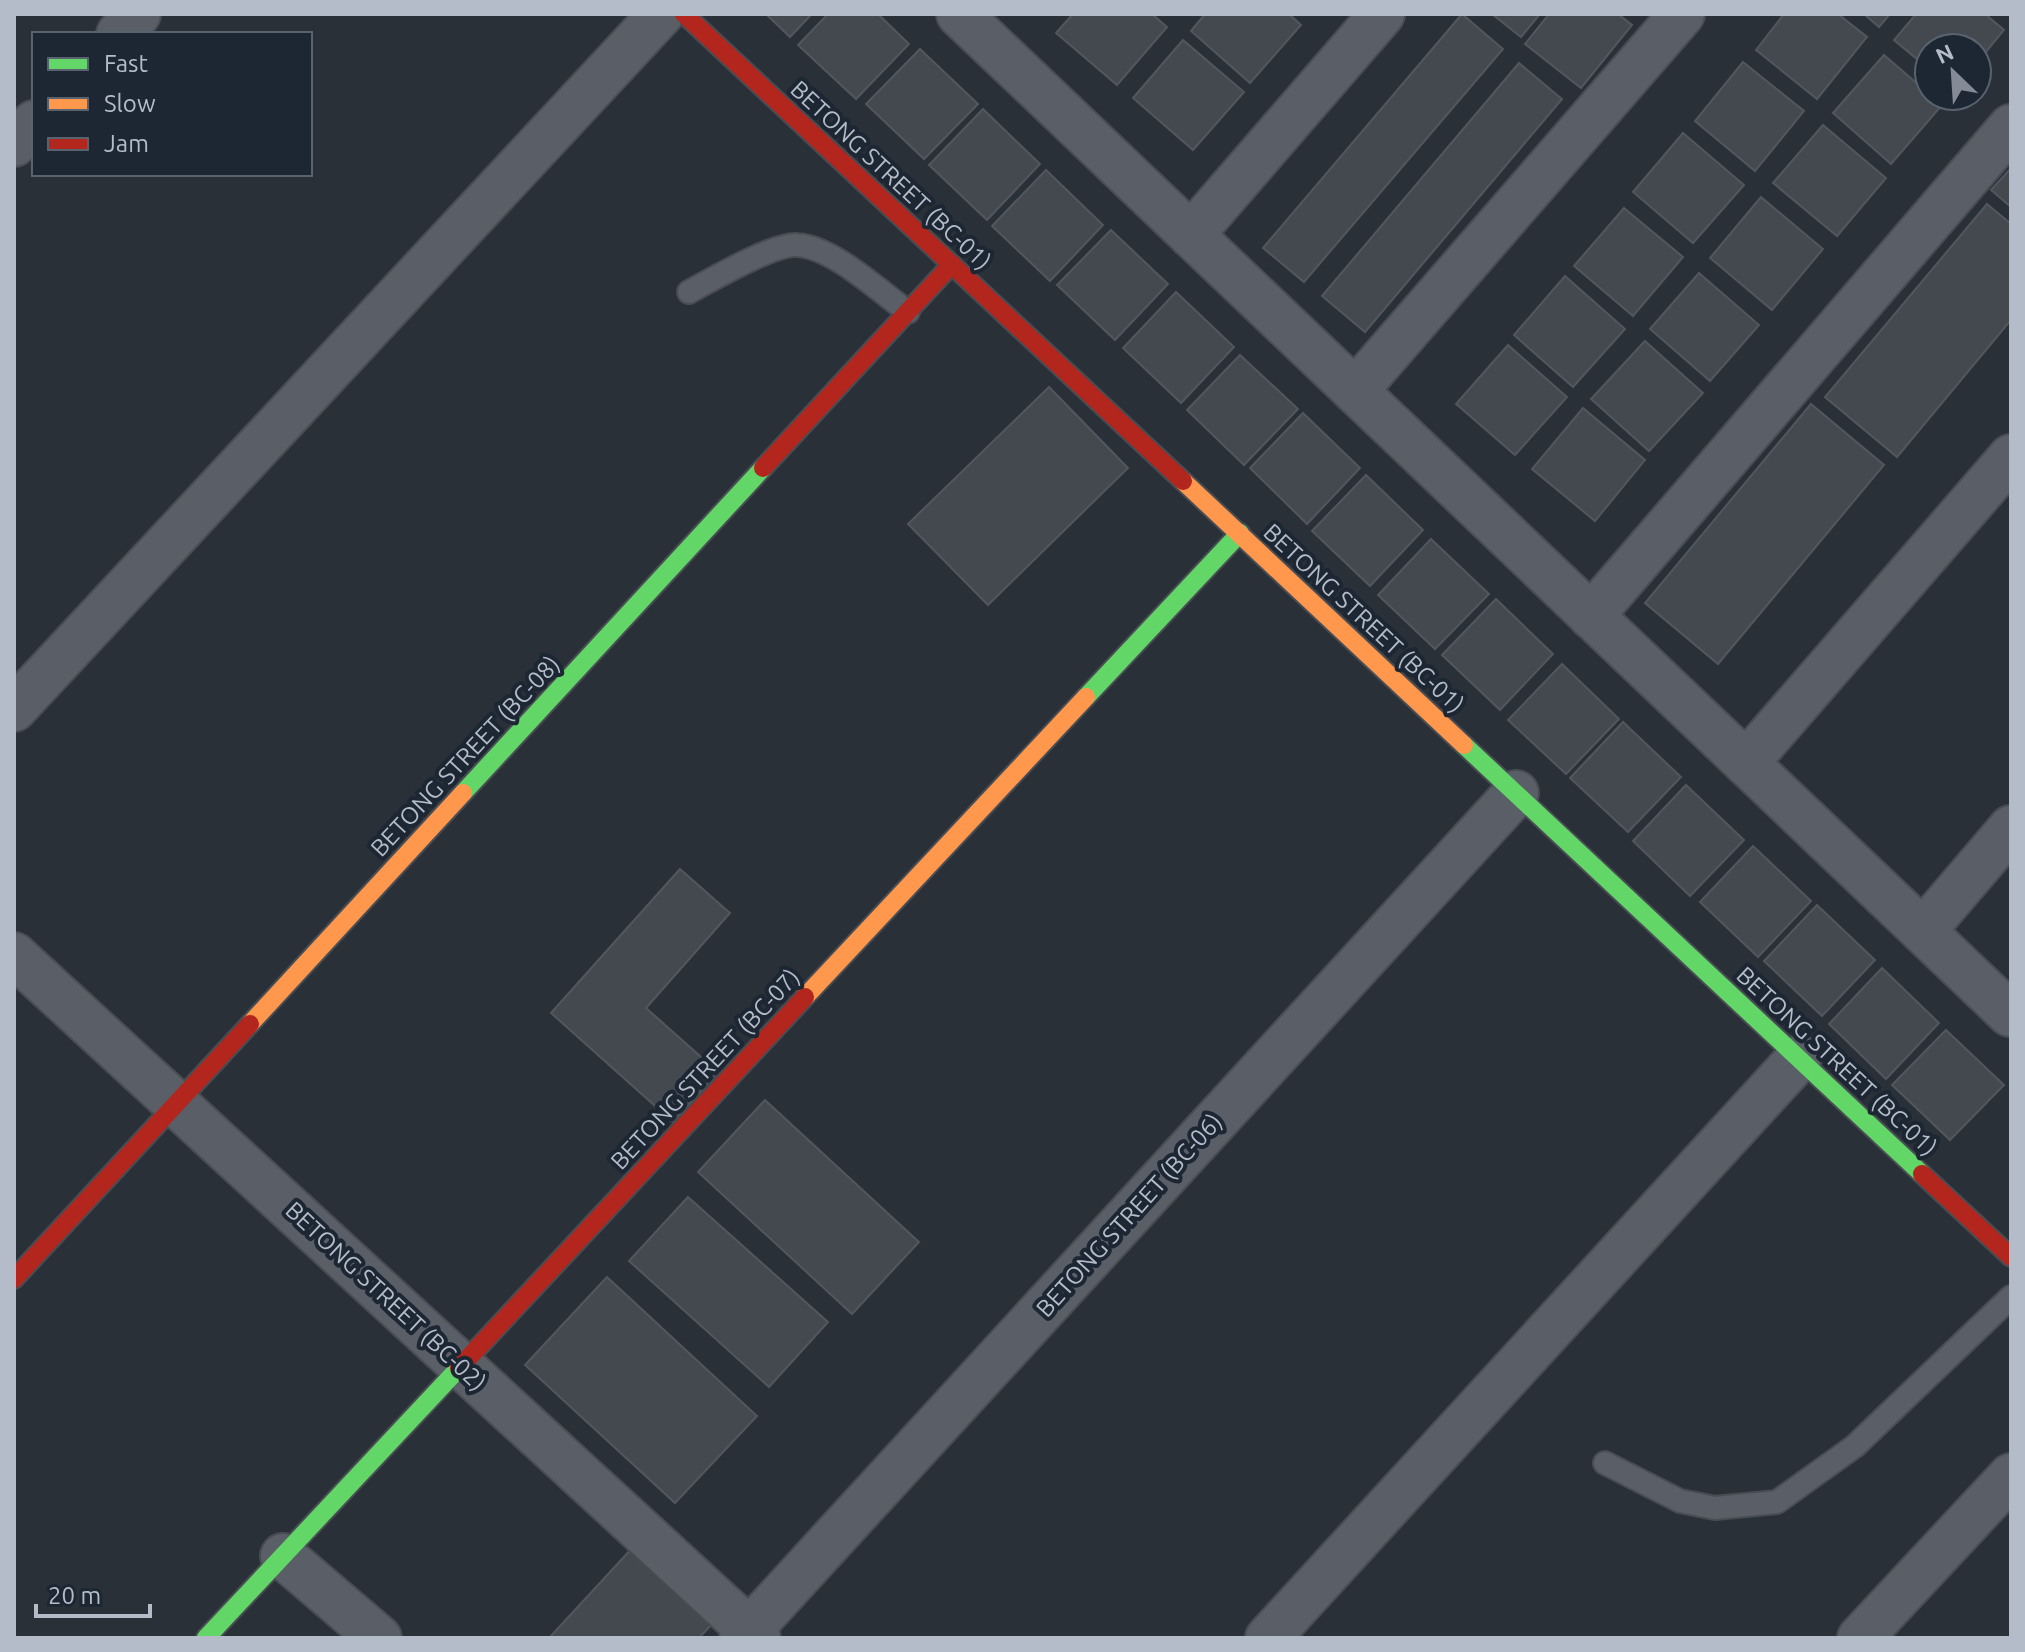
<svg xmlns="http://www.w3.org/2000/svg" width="2025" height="1652" font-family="Ubuntu,sans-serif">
<rect width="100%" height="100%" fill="#2a3038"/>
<g fill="#444950" stroke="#52575f" stroke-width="2">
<path d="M 766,14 L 812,14 L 790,37 Z"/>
<path d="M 828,14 L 878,14 L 909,44 L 856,99 L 798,45 Z"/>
<path d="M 1073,14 L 1152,14 L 1167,27 L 1117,85 L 1056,33 Z"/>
<path d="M 1205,14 L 1289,14 L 1301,25 L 1250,83 L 1191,31 Z"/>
<path d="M 1462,14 L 1503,49 L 1304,282 L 1263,248 Z"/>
<path d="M 1492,14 L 1540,14 L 1521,37 Z"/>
<path d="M 1549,14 L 1618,14 L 1632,25 L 1581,88 L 1525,44 Z"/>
<path d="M 1784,14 L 1838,14 L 1867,37 L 1817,99 L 1756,50 Z"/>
<path d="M 1864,14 L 1890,14 L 1879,27 Z"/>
<path d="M 1916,14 L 1985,14 L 2004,30 L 1977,63 L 1977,48 L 1929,48 L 1929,69 L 1894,40 Z"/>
<path d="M 1183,40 L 1244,92 L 1193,150 L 1133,98 Z"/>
<path d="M 920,49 L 978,104 L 924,159 L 866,104 Z"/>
<path d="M 1884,55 L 1942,105 L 1891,164 L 1833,113 Z"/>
<path d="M 1743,62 L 1804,111 L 1755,171 L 1695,121 Z"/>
<path d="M 1519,63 L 1562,99 L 1365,332 L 1322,296 Z"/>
<path d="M 983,109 L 1040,164 L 987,220 L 929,165 Z"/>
<path d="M 1823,125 L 1886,178 L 1837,236 L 1773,183 Z"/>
<path d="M 1683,133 L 1744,185 L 1693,243 L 1633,192 Z"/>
<path d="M 2011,168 L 2011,207 L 1991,190 Z"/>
<path d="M 1046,170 L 1103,225 L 1050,281 L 992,226 Z"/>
<path d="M 1761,197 L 1823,249 L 1772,310 L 1710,258 Z"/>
<path d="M 1987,204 L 2011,224 L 2011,320 L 1897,457 L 1825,397 Z"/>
<path d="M 1624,208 L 1683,257 L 1633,316 L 1574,266 Z"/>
<path d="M 1111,230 L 1168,284 L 1115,340 L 1057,285 Z"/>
<path d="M 1699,273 L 1759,325 L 1710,381 L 1650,329 Z"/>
<path d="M 1565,276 L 1625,329 L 1573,387 L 1514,335 Z"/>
<path d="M 1176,292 L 1234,347 L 1181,403 L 1123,348 Z"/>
<path d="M 1645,341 L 1703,393 L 1649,451 L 1591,399 Z"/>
<path d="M 1508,345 L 1567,397 L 1515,455 L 1456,404 Z"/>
<path d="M 1240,355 L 1298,409 L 1244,465 L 1187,410 Z"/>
<path d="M 1049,387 L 1128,468 L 988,605 L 908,524 Z"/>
<path d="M 1811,404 L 1884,465 L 1718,664 L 1645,603 Z"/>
<path d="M 1583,408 L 1645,460 L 1595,521 L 1532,469 Z"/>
<path d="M 1303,413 L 1360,468 L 1307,524 L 1250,468 Z"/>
<path d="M 1366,475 L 1423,530 L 1370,586 L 1312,531 Z"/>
<path d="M 1431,539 L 1489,594 L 1435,649 L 1378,595 Z"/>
<path d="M 1496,599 L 1553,654 L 1500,710 L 1442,655 Z"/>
<path d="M 1562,664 L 1619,719 L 1566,774 L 1508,720 Z"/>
<path d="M 1623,722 L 1681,777 L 1628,832 L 1570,778 Z"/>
<path d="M 1686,785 L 1744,840 L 1690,896 L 1633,841 Z"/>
<path d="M 1753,846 L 1811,901 L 1758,957 L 1700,902 Z"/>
<path d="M 680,869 L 730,913 L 646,1008 L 718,1072 L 673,1122 L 551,1013 Z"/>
<path d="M 1817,905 L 1875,960 L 1822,1016 L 1764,961 Z"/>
<path d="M 1882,968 L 1939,1023 L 1886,1079 L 1829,1024 Z"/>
<path d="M 1946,1030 L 2004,1085 L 1950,1140 L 1892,1085 Z"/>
<path d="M 765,1100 L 919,1242 L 852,1314 L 698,1172 Z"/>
<path d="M 688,1197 L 828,1322 L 769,1387 L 629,1261 Z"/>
<path d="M 607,1277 L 757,1416 L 675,1503 L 525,1365 Z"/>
<path d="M 635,1545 L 716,1620 L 699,1638 L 549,1638 Z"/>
</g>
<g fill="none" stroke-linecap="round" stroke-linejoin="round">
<g stroke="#484c53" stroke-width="26">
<g id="lane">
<path d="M 689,292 C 711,280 774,243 797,245 C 833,247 879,291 908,312"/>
<path d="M 1605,1463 L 1680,1501 L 1715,1508 L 1777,1502 L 1855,1446 L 2011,1297"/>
</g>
</g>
<g stroke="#484c53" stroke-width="48">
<g id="street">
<path d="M 959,14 L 2010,1014"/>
<path d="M 119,34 L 138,14"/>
<path d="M 14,144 L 34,123"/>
<path d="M 1191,235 L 1382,14"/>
<path d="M 1355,391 L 1682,14"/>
<path d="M 1591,616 L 2011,127"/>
<path d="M 14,709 L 661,14"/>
<path d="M 1746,763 L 2011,457"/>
<path d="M 1923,931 L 2011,828"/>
<path d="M 14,955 L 758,1638"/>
<path d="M 283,1556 L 379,1638"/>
<path d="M 742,1638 L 1516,793"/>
<path d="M 1268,1638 L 1799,1058"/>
<path d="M 1860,1638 L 2011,1476"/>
</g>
</g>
<g stroke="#484c53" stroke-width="22">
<g id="fast">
<path d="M 1086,697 L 1240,533"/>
<path d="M 1464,745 L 1922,1174"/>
<path d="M 463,793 L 763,468"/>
<path d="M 206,1638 L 459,1368"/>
</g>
</g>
<g stroke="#484c53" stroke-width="22">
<g id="slow">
<path d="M 1183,481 L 1464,745"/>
<path d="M 805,997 L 1086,697"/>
<path d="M 250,1024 L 463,793"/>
</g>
</g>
<g stroke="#484c53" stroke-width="22">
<g id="jam">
<path d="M 684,14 L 1183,481"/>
<path d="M 763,468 L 952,264"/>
<path d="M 1922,1174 L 2011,1257"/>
<path d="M 14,1279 L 250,1024"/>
<path d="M 459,1368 L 805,997"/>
</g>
</g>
<use href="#lane" stroke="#5a5e66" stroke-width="22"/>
<use href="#street" stroke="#5a5e66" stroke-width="44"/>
<use href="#fast" stroke="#63d668" stroke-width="18"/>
<use href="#slow" stroke="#ff974d" stroke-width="18"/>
<use href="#jam" stroke="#b3261e" stroke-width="18"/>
</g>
<g text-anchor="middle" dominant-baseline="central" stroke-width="8" stroke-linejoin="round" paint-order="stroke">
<g font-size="24" fill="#b4bcc9" stroke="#1d2633">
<text transform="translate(891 175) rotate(43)">BETONG STREET (BC-01)</text>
<text transform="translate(1364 618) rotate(43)">BETONG STREET (BC-01)</text>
<text transform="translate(465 756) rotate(-47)">BETONG STREET (BC-08)</text>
<text transform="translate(1837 1061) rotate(43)">BETONG STREET (BC-01)</text>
<text transform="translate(705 1069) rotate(-47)">BETONG STREET (BC-07)</text>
<text transform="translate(1129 1215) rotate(-48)">BETONG STREET (BC-06)</text>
<text transform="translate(386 1296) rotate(43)">BETONG STREET (BC-02)</text>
</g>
</g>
<rect width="2025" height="1652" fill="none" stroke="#b4bcc9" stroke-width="32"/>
<rect x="32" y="32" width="280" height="144" fill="#1d2633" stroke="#59626f" stroke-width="2"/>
<rect x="48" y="58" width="40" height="12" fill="#63d668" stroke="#59626f" stroke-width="2"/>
<text x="104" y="72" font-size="24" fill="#b4bcc9">Fast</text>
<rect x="48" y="98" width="40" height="12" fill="#ff974d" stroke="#59626f" stroke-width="2"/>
<text x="104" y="112" font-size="24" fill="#b4bcc9">Slow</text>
<rect x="48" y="138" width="40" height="12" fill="#b3261e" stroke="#59626f" stroke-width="2"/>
<text x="104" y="152" font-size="24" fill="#b4bcc9">Jam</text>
<g transform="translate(1953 72) rotate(335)"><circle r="38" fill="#1d2633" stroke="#59626f" stroke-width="2"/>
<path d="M0-6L14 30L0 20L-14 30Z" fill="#848b96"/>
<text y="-12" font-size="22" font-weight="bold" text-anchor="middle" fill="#b4bcc9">N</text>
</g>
<path d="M36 1604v12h114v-12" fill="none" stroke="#b4bcc9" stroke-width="4"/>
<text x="48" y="1604" font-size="24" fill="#b4bcc9" stroke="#1d2633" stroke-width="6" paint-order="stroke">20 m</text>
</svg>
